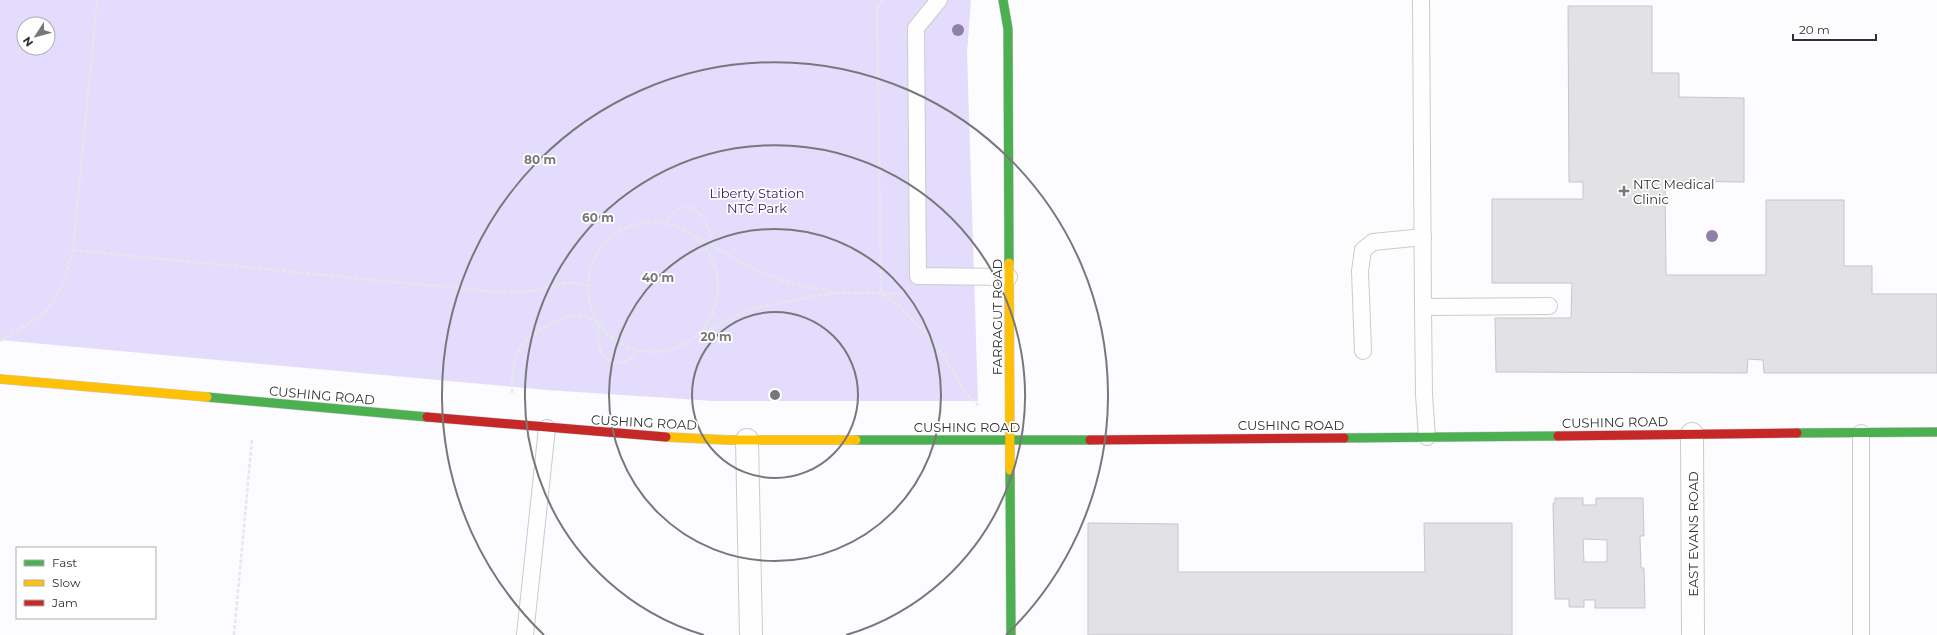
<svg xmlns="http://www.w3.org/2000/svg" width="1937" height="635" font-family="Montserrat,sans-serif">
<rect width="100%" height="100%" fill="#fcfbfe"/>
<path fill="#e4dcfd" fill-rule="evenodd" d="M 0,0 L 971,0 L 967,53 L 978,401 L 713,401 L 547,390 L 0,340 ZM 24,24 L 48,24 L 48,48 L 24,48 Z"/>
<g fill="#e2e2e4" stroke="#c7c6c9" fill-rule="evenodd">
<path d="M 1568,6 L 1652,6 L 1652,73 L 1679,73 L 1679,97 L 1744,98 L 1744,182 L 1665,181 L 1666,275 L 1766,275 L 1766,200 L 1844,200 L 1844,266 L 1872,266 L 1872,294 L 1937,294 L 1937,373 L 1764,373 L 1763,360 L 1748,359 L 1747,373 L 1496,372 L 1495,318 L 1571,318 L 1572,283 L 1492,283 L 1492,199 L 1583,199 L 1583,182 L 1569,182 Z"/>
<path d="M 1555,498 L 1583,498 L 1583,505 L 1596,505 L 1596,498 L 1643,498 L 1644,536 L 1640,536 L 1641,568 L 1644,568 L 1645,608 L 1595,608 L 1595,600 L 1584,600 L 1584,607 L 1569,607 L 1569,599 L 1555,599 L 1553,503 L 1555,503 ZM 1583,539 L 1607,540 L 1607,562 L 1584,562 Z"/>
<path d="M 1088,523 L 1178,524 L 1178,572 L 1425,572 L 1424,523 L 1512,523 L 1512,635 L 1088,635 Z"/>
</g>
<g fill="none" stroke-linecap="round" stroke-linejoin="round">
<g stroke="#cbcbcd" stroke-width="18">
<g id="lane">
<path d="M 939,0 L 916,28 L 918,276 L 1009,277"/>
<path d="M 1421,0 L 1423,307 L 1424,395 L 1427,437"/>
<path d="M 1423,307 L 1549,306"/>
<path d="M 1363,351 L 1360,271 L 1363,250 L 1373,242 L 1423,237"/>
<path d="M 1861,433 L 1861,635"/>
<path d="M 525,635 L 547,428"/>
</g>
</g>
<g stroke="#cbcbcd" stroke-width="24">
<g id="street">
<path d="M 1692,434 L 1693,635"/>
<path d="M 747,440 L 751,635"/>
</g>
</g>
<g stroke="#cbcbcd" stroke-width="10">
<g id="fast">
<path d="M 1003,0 L 1008,29 L 1009,263"/>
<path d="M 207,397 L 427,417"/>
<path d="M 1797,433 L 1937,432"/>
<path d="M 1344,438 L 1558,436"/>
<path d="M 856,440 L 1090,440"/>
<path d="M 1010,470 L 1011,635"/>
</g>
</g>
<g stroke="#cbcbcd" stroke-width="10">
<g id="slow">
<path d="M 1009,263 L 1010,470"/>
<path d="M 0,379 L 207,397"/>
<path d="M 666,437 L 728,440 L 856,440"/>
</g>
</g>
<g stroke="#cbcbcd" stroke-width="10">
<g id="jam">
<path d="M 427,417 L 666,437"/>
<path d="M 1558,436 L 1797,433"/>
<path d="M 1090,440 L 1344,438"/>
</g>
</g>
<g stroke="#e7e7e8" stroke-width="2.5" stroke-dasharray="4 2" stroke-linecap="butt">
<path d="M 882,0 L 877,9 L 881,293 L 904,294"/>
<circle cx="653" cy="287" r="65"/>
<path d="M 666,223 C 672,213 677,209 688,206 C 705,215 711,226 710,244"/>
<path d="M 695,236 L 761,273 L 797,285 L 832,292"/>
<path d="M 73,250 L 496,292 L 524,293 L 568,282 L 588,286"/>
<path d="M 700,336 L 719,324 L 743,312 L 764,306 L 834,293 L 881,293 L 902,309 L 919,326 L 944,356 L 965,392 L 978,405"/>
<path d="M 0,341 L 45,313 L 64,283 L 73,250 L 97,0"/>
<path d="M 512,393 C 512,377 513,358 522,345 C 532,330 568,313 585,316 C 590,317 595,322 599,324 C 598,329 597,335 598,340 C 601,367 623,369 638,351"/>
<path d="M 234,635 L 252,439"/>
</g>
<use href="#lane" stroke="#fffeff" stroke-width="16"/>
<use href="#street" stroke="#fffeff" stroke-width="22"/>
<use href="#fast" stroke="#4caf50" stroke-width="9"/>
<use href="#slow" stroke="#ffc107" stroke-width="9"/>
<use href="#jam" stroke="#c62828" stroke-width="9"/>
</g>
<g fill="#9080a9">
<circle cx="958" cy="30" r="6"/>
<circle cx="1712" cy="236" r="6"/>
</g>
<g fill="none" stroke="#78787b" stroke-width="2">
<circle cx="775" cy="395" r="83"/>
<circle cx="775" cy="395" r="166"/>
<path d="M704 635A250 250 0 1 1 846 635"/>
<path d="M544 635A333 333 0 1 1 1006 635"/>
</g>
<path fill="#78787b" stroke="#fff" stroke-width="1.5" d="M1622 185h4v4h4v4h-4v4h-4v-4h-4v-4h4z"/>
<g text-anchor="middle" dominant-baseline="central" stroke-width="3.5" stroke-linejoin="round" paint-order="stroke">
<g font-size="13" fill="#313134" stroke="#fff" text-anchor="start">
<text x="1633" y="184">NTC Medical<tspan x="1633" dy="15">Clinic</tspan></text>
</g>
<g font-size="13" fill="#371c63" stroke="#fff">
<text x="757" y="193">Liberty Station<tspan x="757" dy="15">NTC Park</tspan></text>
</g>
<g font-size="13" fill="#313134" stroke="#fff">
<text transform="translate(997 317) rotate(-90)">FARRAGUT ROAD</text>
<text transform="translate(322 395) rotate(5)">CUSHING ROAD</text>
<text transform="translate(644 422) rotate(3)">CUSHING ROAD</text>
<text transform="translate(1615 422) rotate(-1)">CUSHING ROAD</text>
<text x="1291" y="425">CUSHING ROAD</text>
<text x="967" y="427">CUSHING ROAD</text>
<text transform="translate(1693 534) rotate(-90)">EAST EVANS ROAD</text>
</g>
</g>
<circle cx="775" cy="395" r="6" fill="#78787b" stroke="#fff" stroke-width="2"/>
<g font-size="12" text-anchor="middle" font-weight="bold" fill="#78787b" stroke="#fff" stroke-width="3.5" stroke-linejoin="round" paint-order="stroke">
<text x="540" y="164">80 m</text>
<text x="598" y="222">60 m</text>
<text x="658" y="282">40 m</text>
<text x="716" y="341">20 m</text>
</g>
<rect x="16" y="547" width="140" height="72" fill="#ffffff" stroke="#adadae"/>
<rect x="24" y="560" width="20" height="6" fill="#4caf50" stroke="#adadae"/>
<text x="52" y="567" font-size="12" fill="#313134">Fast</text>
<rect x="24" y="580" width="20" height="6" fill="#ffc107" stroke="#adadae"/>
<text x="52" y="587" font-size="12" fill="#313134">Slow</text>
<rect x="24" y="600" width="20" height="6" fill="#c62828" stroke="#adadae"/>
<text x="52" y="607" font-size="12" fill="#313134">Jam</text>
<g transform="translate(36 36) rotate(234)"><circle r="19" fill="#ffffff" stroke="#adadae"/>
<path d="M0-3L7 15L0 10L-7 15Z" fill="#78787b"/>
<text y="-6" font-size="11" font-weight="bold" text-anchor="middle" fill="#313134">N</text>
</g>
<path d="M1793 34v6h83v-6" fill="none" stroke="#313134" stroke-width="2"/>
<text x="1799" y="34" font-size="12" fill="#313134" stroke="#ffffff" stroke-width="3" paint-order="stroke">20 m</text>
</svg>
